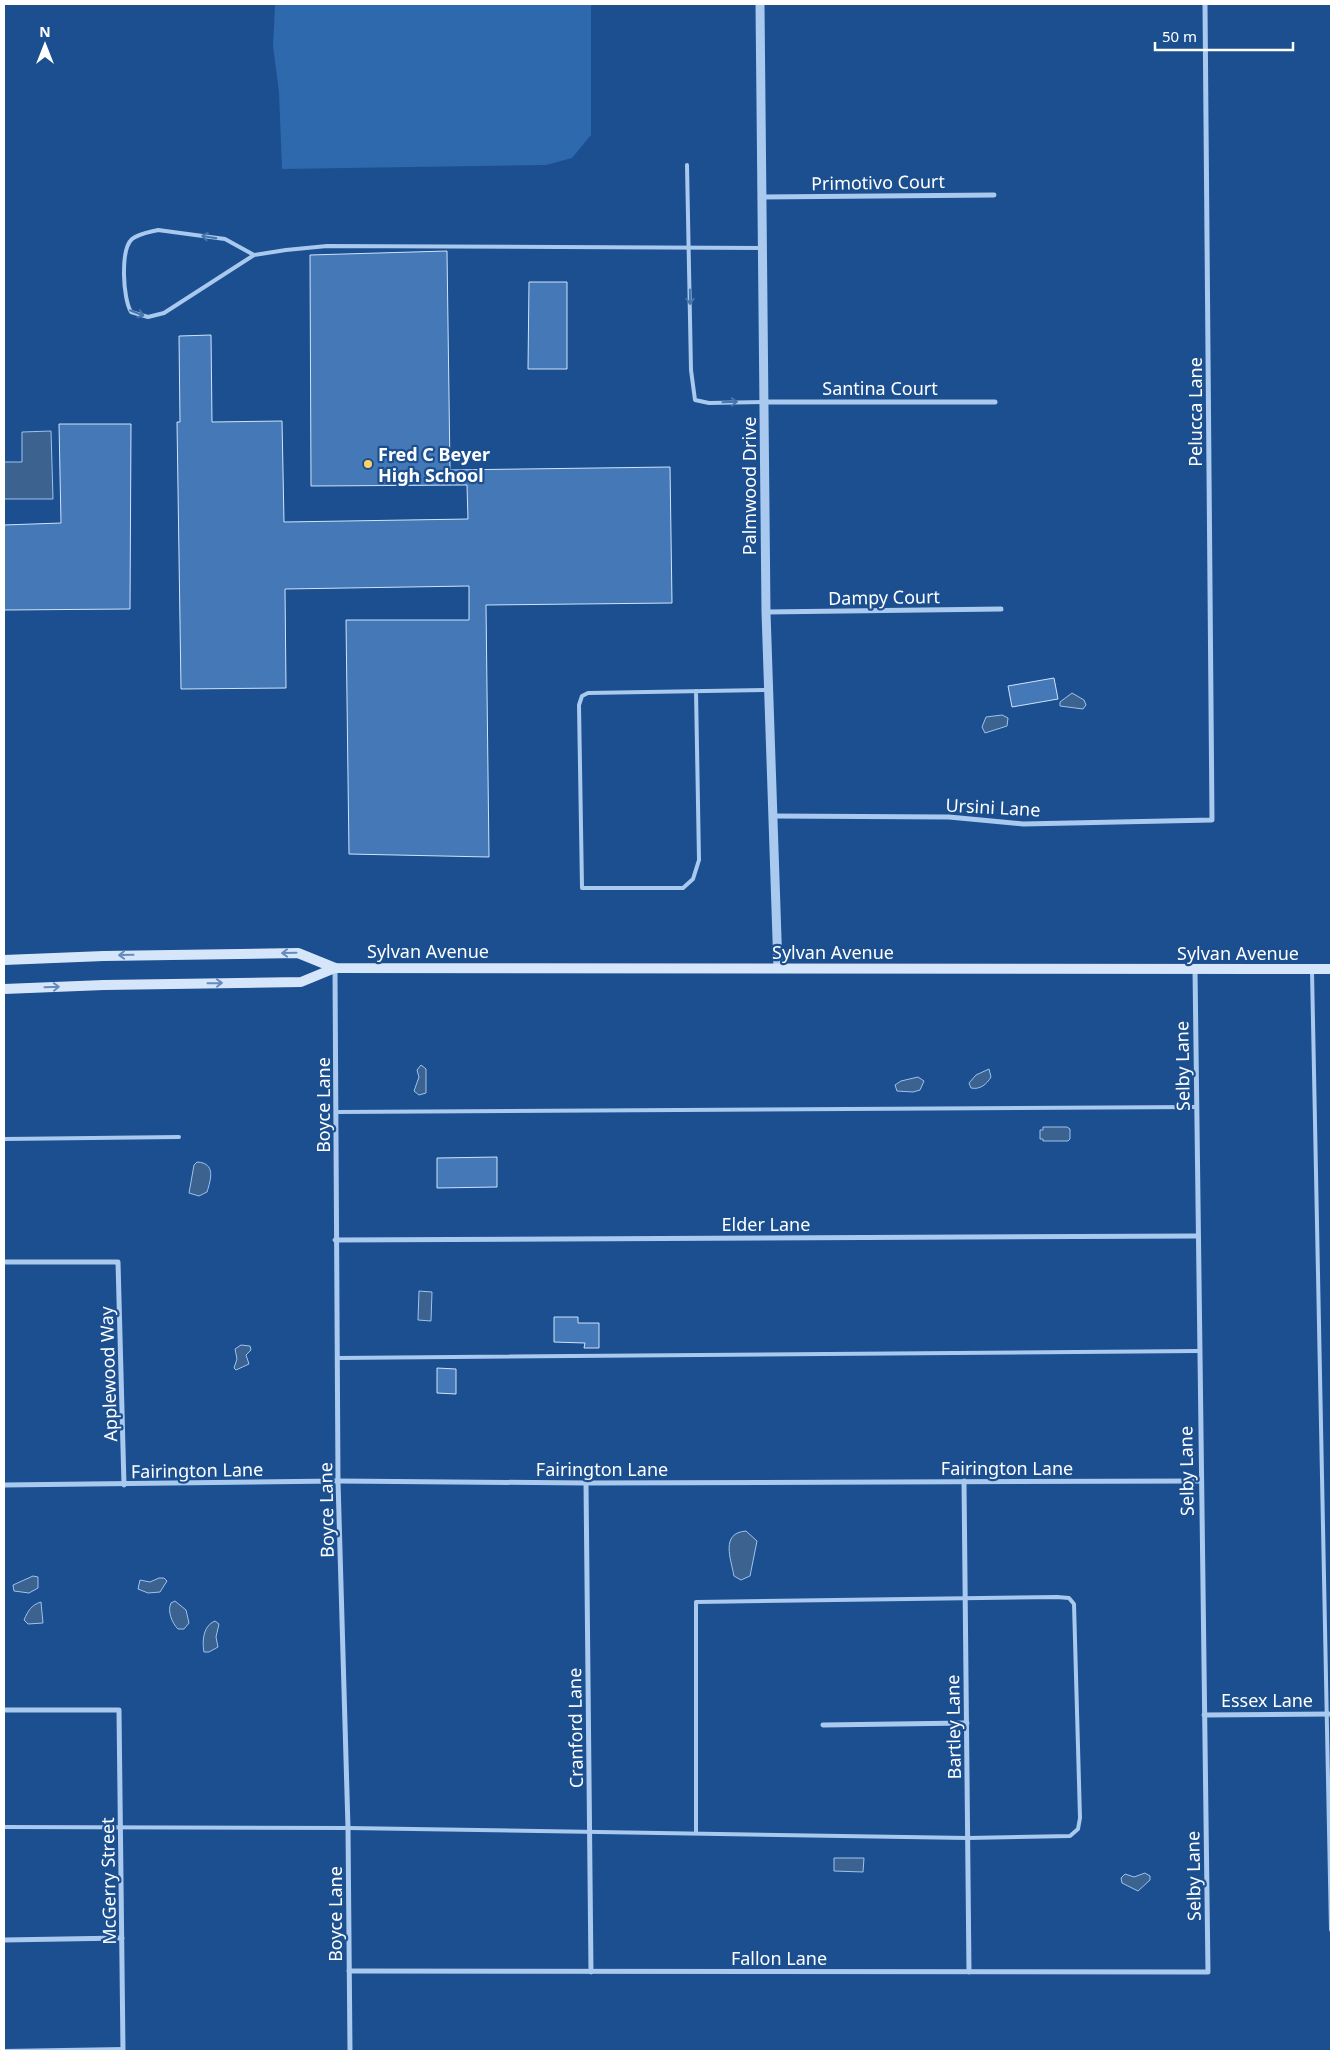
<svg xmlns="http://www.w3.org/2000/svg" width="1335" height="2055" font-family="'Noto Sans',sans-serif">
<rect width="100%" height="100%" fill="#1b4f8f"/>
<path fill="#2e69ad" d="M 275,4 L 591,4 L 591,135 L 572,158 L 546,165 L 282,169 L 279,92 L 273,46 Z"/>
<g fill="#3c6290" stroke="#9cc4f0">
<path d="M 51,431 L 53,499 L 4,499 L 4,462 L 22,462 L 22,432 Z"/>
<path d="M 1072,693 L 1084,700 L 1086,705 L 1083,709 L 1060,706 L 1060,702 Z"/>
<path d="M 1002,715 L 1008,718 L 1007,726 L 985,733 L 982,727 L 986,717 Z"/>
<path d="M 421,1065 L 426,1069 L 426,1093 L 419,1095 L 414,1091 L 419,1077 L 417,1070 Z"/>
<path d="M 989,1069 L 991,1077 C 987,1084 980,1090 971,1088 L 969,1083 L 976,1075 Z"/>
<path d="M 918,1077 L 924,1081 L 920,1090 L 913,1092 L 897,1091 L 895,1085 L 901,1081 Z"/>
<path d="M 1043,1127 L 1067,1127 L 1070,1129 L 1070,1139 L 1068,1141 L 1043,1141 L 1043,1139 L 1040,1139 L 1040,1130 L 1043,1130 Z"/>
<path d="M 197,1162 C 216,1163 211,1179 207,1192 L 199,1196 L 189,1193 L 194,1165 Z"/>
<path d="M 419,1291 L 432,1292 L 431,1321 L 418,1320 Z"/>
<path d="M 241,1345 L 250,1346 L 251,1350 L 246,1355 L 249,1364 L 236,1370 L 234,1368 L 237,1359 L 235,1349 Z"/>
<path d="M 746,1531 L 757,1541 L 750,1576 L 741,1580 L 734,1576 C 731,1559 720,1533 746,1531 Z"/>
<path d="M 33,1576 L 38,1577 L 38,1588 L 29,1593 L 14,1591 L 13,1585 Z"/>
<path d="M 159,1578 L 164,1578 L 167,1581 L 160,1592 L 148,1593 L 138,1589 L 140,1580 L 150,1582 Z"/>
<path d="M 175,1601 L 186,1610 L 189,1623 L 184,1629 L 178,1629 C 172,1623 167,1611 171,1603 Z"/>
<path d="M 41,1602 L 43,1623 L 28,1624 L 24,1620 C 28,1611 31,1605 41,1602 Z"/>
<path d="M 215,1621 L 219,1624 L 216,1637 L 218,1647 L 209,1652 L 204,1652 C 202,1641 203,1626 215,1621 Z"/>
<path d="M 834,1858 L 864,1858 L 863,1872 L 834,1871 Z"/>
<path d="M 1145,1873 L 1150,1876 L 1150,1880 L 1138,1891 L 1122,1883 L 1121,1878 L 1125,1874 L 1134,1877 Z"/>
</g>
<g fill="#4478b7" stroke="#cfe3fa">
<path d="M 447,251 L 450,470 L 670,467 L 672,603 L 486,605 L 489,857 L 349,854 L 346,620 L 469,620 L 469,586 L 285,589 L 286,688 L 181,689 L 177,422 L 180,422 L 179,336 L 211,335 L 212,422 L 282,421 L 284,522 L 468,519 L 467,485 L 311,486 L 310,255 Z"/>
<path d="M 529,282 L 567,282 L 567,369 L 528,369 Z"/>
<path d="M 59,424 L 131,424 L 130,609 L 4,610 L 4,525 L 61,523 Z"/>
<path d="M 1054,678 L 1058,699 L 1012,707 L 1008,686 Z"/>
<path d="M 497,1157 L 497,1187 L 437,1188 L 437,1158 Z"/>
<path d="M 554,1317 L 578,1317 L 578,1323 L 599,1323 L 599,1348 L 584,1348 L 585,1343 L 554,1342 Z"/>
<path d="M 437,1368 L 456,1369 L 456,1394 L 437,1393 Z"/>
</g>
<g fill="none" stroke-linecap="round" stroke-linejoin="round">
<g stroke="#a9c9ee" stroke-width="4">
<path d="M 687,165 L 691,370 L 695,400 L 709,403 L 765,402"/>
<path d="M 254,255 L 225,239 L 158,230 C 150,232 138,234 132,239 C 120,250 123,299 131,312 L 148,317 L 164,313 L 254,255 L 286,250 L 327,246 L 763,248"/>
<path d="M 696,691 L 699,860 L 693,879 L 683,888 L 582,888 L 579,705 L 582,696 L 588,693 C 648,692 708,691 769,690"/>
<path d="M 1312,971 L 1331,1930"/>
<path d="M 337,1112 L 1196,1107"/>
<path d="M 4,1139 L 179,1137"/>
<path d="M 337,1358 L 1198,1351"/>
<path d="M 4,1827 L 348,1828 L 968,1838 L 1070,1836 L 1078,1829 L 1080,1818 L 1074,1604 L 1069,1598 L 1057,1597 L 696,1602 L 696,1833"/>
<path d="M 4,2051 L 123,2049"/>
</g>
<g stroke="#a9c9ee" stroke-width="5">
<path d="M 762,197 L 994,195"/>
<path d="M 765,402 L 995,402"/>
<path d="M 766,612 L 1001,609"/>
<path d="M 773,816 L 949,817 L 1023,824 L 1212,820 L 1205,4"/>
<path d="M 335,968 L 338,1481 L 348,1828 L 350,2051"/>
<path d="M 335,1240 L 1197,1236"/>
<path d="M 4,1262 L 118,1262 L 124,1485"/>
<path d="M 964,1481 L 969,1972"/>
<path d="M 586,1483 L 591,1972"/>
<path d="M 4,1485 L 338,1481 L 586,1483 L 1200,1481"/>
<path d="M 4,1710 L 119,1710 L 123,2051"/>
<path d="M 1204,1715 L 1331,1714"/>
<path d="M 823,1725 L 967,1723"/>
<path d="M 4,1940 L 122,1938"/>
<path d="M 349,1971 L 1208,1972 L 1195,969"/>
</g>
<path stroke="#a9c9ee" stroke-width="9" d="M 760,4 L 766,612 L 778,968"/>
<g stroke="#d6e6fa" stroke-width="10">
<path d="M 4,960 L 104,956 L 298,953 L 335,968 L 1331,969"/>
<path d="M 4,989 L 104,985 L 301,982 L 335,968"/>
</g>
</g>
<defs><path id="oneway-shaft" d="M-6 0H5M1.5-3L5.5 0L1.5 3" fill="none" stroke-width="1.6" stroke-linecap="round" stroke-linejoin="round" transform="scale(1.25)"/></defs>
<g stroke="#4674ac">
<use href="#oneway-shaft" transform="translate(209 237) rotate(-171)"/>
<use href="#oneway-shaft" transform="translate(690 297) rotate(89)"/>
<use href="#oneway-shaft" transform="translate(137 313) rotate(21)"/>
<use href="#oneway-shaft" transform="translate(730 402) rotate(-2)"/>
</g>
<g stroke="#668bba">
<use href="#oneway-shaft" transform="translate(289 953) rotate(179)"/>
<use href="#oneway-shaft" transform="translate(126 955) rotate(179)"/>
<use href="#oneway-shaft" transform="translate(215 983) rotate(-1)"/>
<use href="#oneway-shaft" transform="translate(52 987) rotate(-2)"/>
</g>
<circle fill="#ffd166" stroke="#1b4f8f" stroke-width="2" cx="368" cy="464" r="5"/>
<g text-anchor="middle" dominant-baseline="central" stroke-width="4.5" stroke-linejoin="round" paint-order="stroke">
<g font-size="18" fill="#fff" stroke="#1b4f8f">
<text transform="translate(878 182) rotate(-1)">Primotivo Court</text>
<text x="880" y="388">Santina Court</text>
<text transform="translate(1195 412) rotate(-90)">Pelucca Lane</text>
<text transform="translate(749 486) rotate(-90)">Palmwood Drive</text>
<text transform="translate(884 597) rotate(-1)">Dampy Court</text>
<text transform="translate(993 807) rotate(3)">Ursini Lane</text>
<text x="428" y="951">Sylvan Avenue</text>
<text x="833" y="952">Sylvan Avenue</text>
<text x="1238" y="953">Sylvan Avenue</text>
<text transform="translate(1182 1066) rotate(-91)">Selby Lane</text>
<text transform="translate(323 1105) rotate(-90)">Boyce Lane</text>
<text x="766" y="1224">Elder Lane</text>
<text transform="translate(108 1374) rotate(-92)">Applewood Way</text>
<text x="1007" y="1468">Fairington Lane</text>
<text x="602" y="1469">Fairington Lane</text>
<text transform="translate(197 1470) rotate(-1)">Fairington Lane</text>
<text transform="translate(1186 1471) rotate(-91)">Selby Lane</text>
<text transform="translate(326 1510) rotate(-91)">Boyce Lane</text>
<text x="1267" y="1700">Essex Lane</text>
<text transform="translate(953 1727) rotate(-91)">Bartley Lane</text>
<text transform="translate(575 1728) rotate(-91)">Cranford Lane</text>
<text transform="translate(1193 1876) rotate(-91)">Selby Lane</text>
<text transform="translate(108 1881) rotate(-91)">McGerry Street</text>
<text transform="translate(335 1914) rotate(-90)">Boyce Lane</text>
<text x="779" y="1958">Fallon Lane</text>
</g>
<g font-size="18" font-weight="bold" fill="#fff" stroke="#1b4f8f" text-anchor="start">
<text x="378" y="454">Fred C Beyer<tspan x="378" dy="21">High School</tspan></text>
</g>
</g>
<rect width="1335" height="2055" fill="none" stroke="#ffffff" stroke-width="10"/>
<g transform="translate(45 45)" stroke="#1b4f8f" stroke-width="4" paint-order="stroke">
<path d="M0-4L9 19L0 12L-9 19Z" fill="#ffffff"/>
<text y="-8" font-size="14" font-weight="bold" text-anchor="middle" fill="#ffffff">N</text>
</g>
<path d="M1155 42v8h138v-8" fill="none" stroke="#ffffff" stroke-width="2.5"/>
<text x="1162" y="42" font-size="15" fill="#ffffff" stroke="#1b4f8f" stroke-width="4" paint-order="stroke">50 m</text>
</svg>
